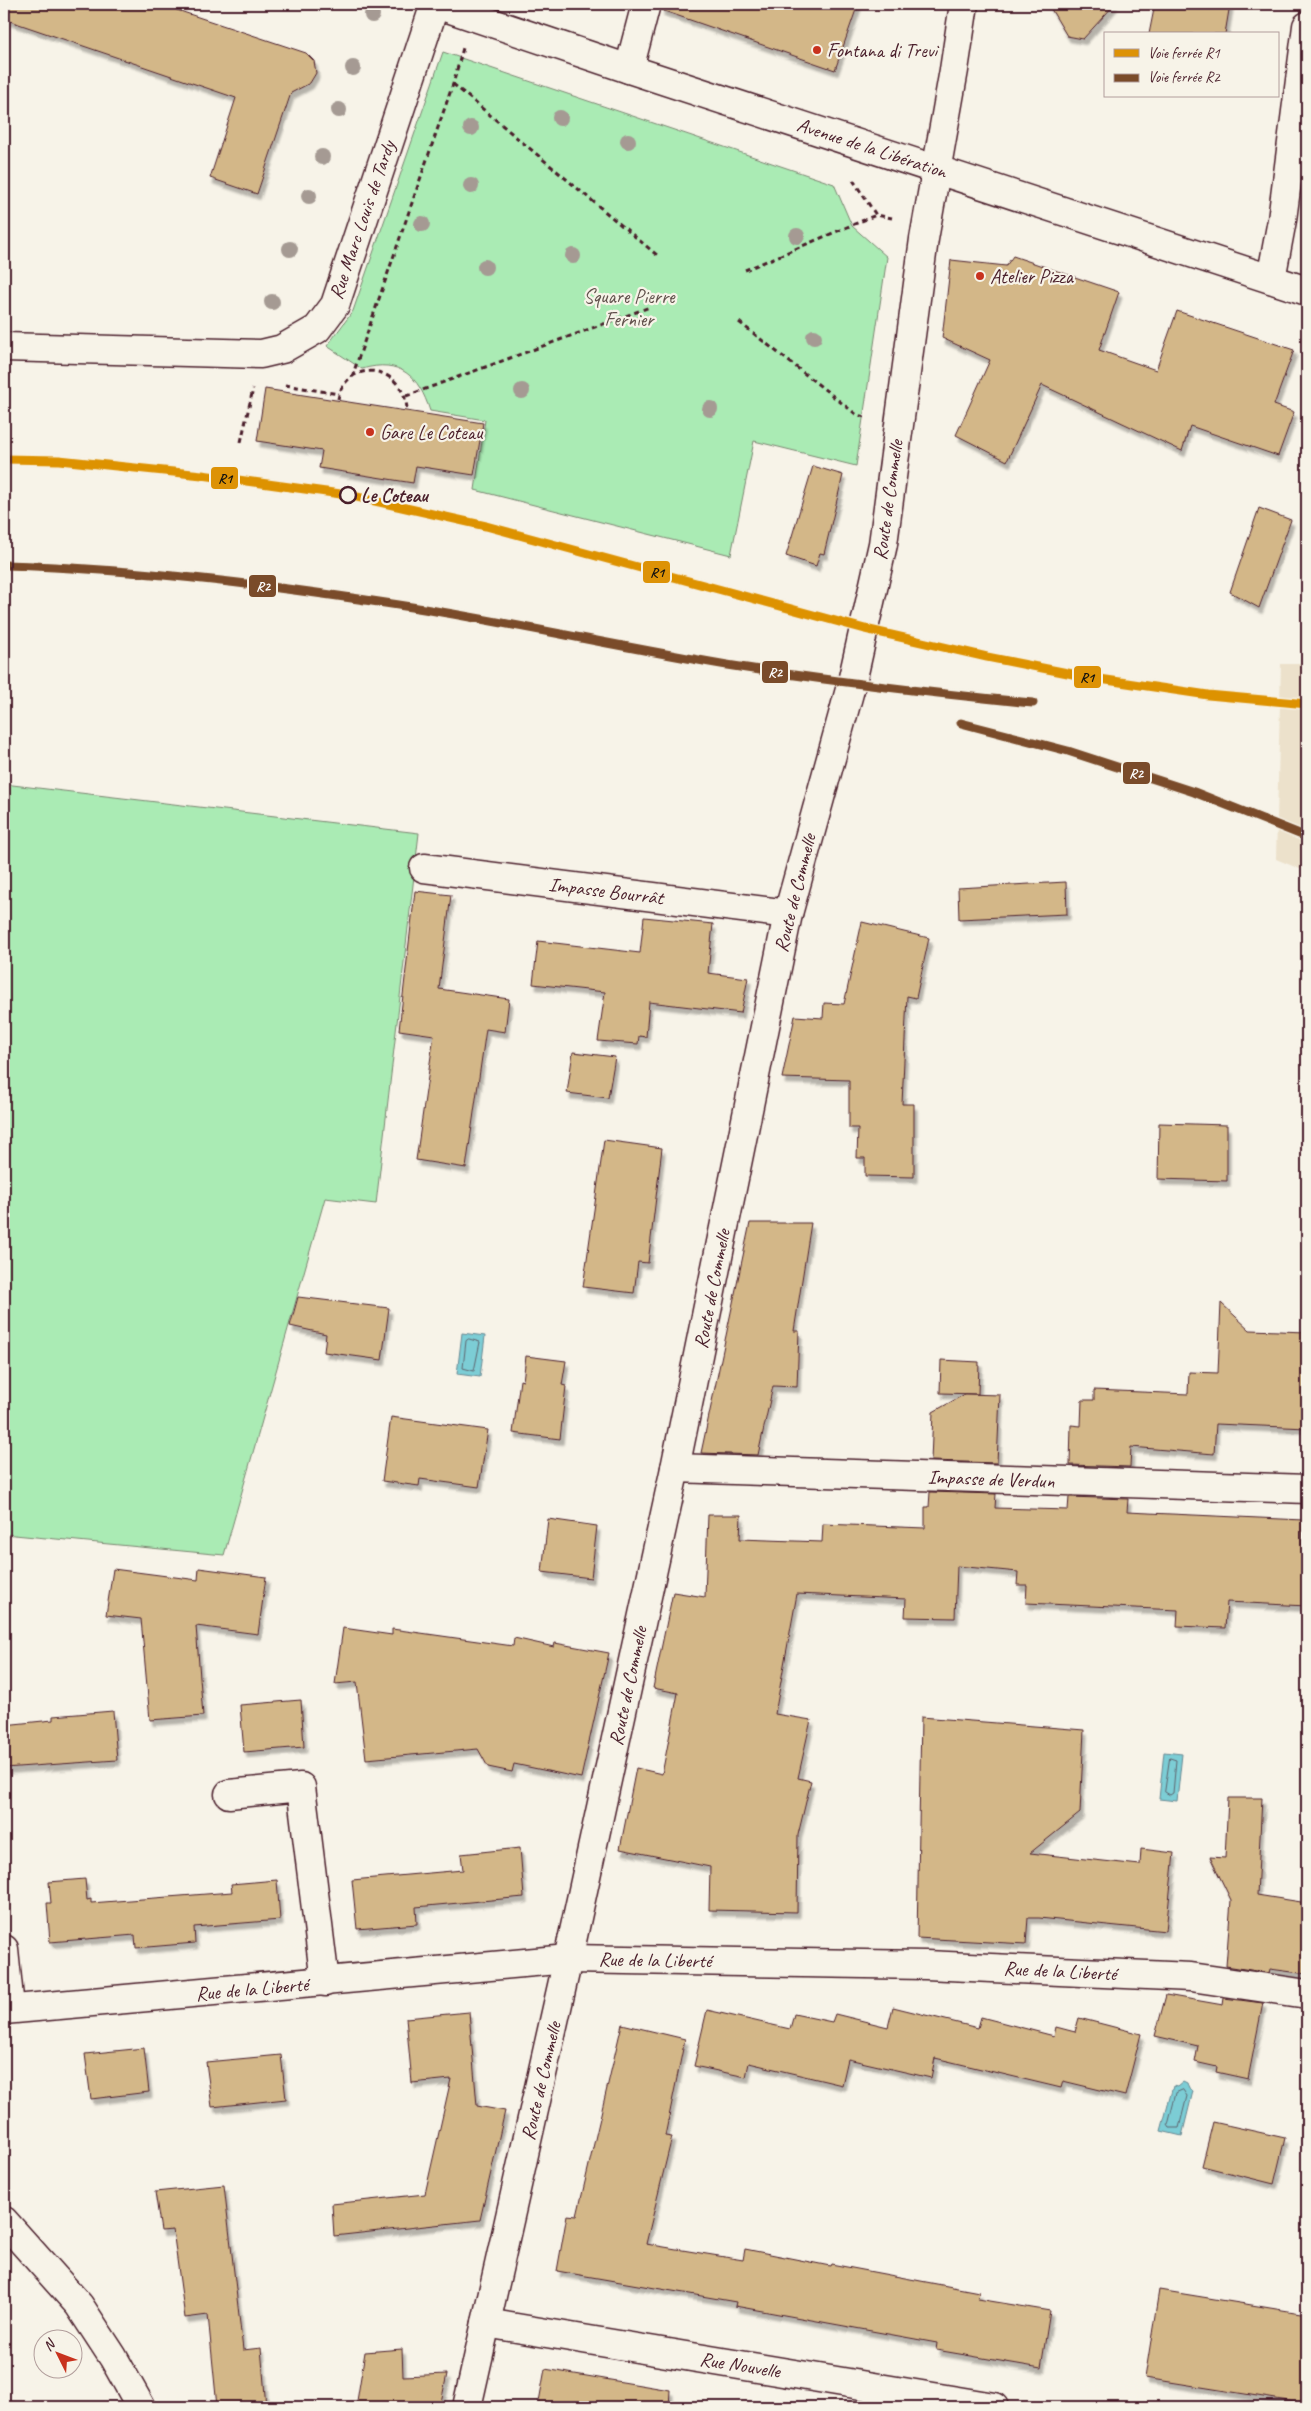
<svg xmlns="http://www.w3.org/2000/svg" width="1311" height="2411" font-family="Caveat,sans-serif">
<defs>
<filter id="shadow"><feDropShadow dx="3" dy="5.5" stdDeviation="1" flood-color="#0004"/></filter>
</defs>
<rect width="100%" height="100%" fill="#f7f3e8"/>
<filter id="ink" filterUnits="userSpaceOnUse"><feTurbulence type="fractalNoise" baseFrequency=".02" numOctaves="2"/><feDisplacementMap in="SourceGraphic" scale="10" xChannelSelector="R" yChannelSelector="G"/><feConvolveMatrix kernelMatrix="1 2 1 2 8 2 1 2 1" color-interpolation-filters="sRGB"/></filter>
<g filter="url(#ink)">
<path fill="#ece1cb" d="M 1281,664 L 1307,664 L 1307,872 L 1276,859 Z"/>
<g fill="#aaebb4" stroke="#7a8570">
<path d="M 443,52 L 834,184 L 852,226 L 887,257 L 856,466 L 754,441 L 731,555 L 475,490 L 485,420 L 430,411 C 419,376 400,358 362,369 L 327,346 L 353,311 Z"/>
<path d="M 4,784 L 419,833 L 376,1204 L 325,1198 L 224,1555 L 4,1534 Z"/>
</g>
<g fill="#7ccdd5" stroke="#688791">
<path d="M 462,1333 L 485,1336 L 480,1377 L 457,1374 Z"/>
<path d="M 1164,1752 L 1182,1754 L 1177,1801 L 1159,1799 Z"/>
<path d="M 1183,2082 L 1187,2084 L 1189,2089 L 1193,2091 L 1182,2136 L 1161,2131 L 1173,2086 L 1177,2087 Z"/>
</g>
<g fill="none" stroke-linecap="round" stroke-linejoin="round">
<g stroke="#5e656f" stroke-width="1">
<path d="M 469,1339 L 480,1342 L 474,1371 L 463,1368 L 466,1341 Z"/>
<path d="M 1170,1758 L 1176,1760 L 1173,1793 L 1170,1795 L 1165,1792 Z"/>
<path d="M 1183,2090 L 1187,2096 L 1179,2128 L 1170,2128 L 1168,2125 L 1176,2093 Z"/>
</g>
</g>
<g fill="#d3b788" stroke="#4a1f2b" filter="url(#shadow)">
<path d="M 4,4 L 159,4 L 306,53 L 314,61 L 316,73 L 310,83 L 291,93 L 257,194 L 210,178 L 236,98 L 4,19 Z"/>
<path d="M 661,4 L 858,4 L 835,70 L 661,10 Z"/>
<path d="M 1048,4 L 1115,4 L 1083,39 L 1067,36 Z"/>
<path d="M 1155,4 L 1230,4 L 1225,34 L 1149,34 Z"/>
<path d="M 1013,256 L 1119,292 L 1099,350 L 1156,370 L 1177,311 L 1294,350 L 1274,405 L 1294,412 L 1278,456 L 1190,426 L 1182,451 L 1042,385 L 1007,461 L 956,435 L 990,360 L 942,338 L 951,260 L 1006,266 Z"/>
<path d="M 265,389 L 483,423 L 474,475 L 416,466 L 413,483 L 319,468 L 322,451 L 257,441 Z"/>
<path d="M 813,466 L 843,475 L 824,554 L 820,553 L 816,566 L 786,556 Z"/>
<path d="M 1259,508 L 1291,520 L 1259,608 L 1230,592 Z"/>
<path d="M 1066,882 L 1067,914 L 959,919 L 958,888 Z"/>
<path d="M 415,891 L 451,895 L 439,989 L 509,999 L 505,1032 L 486,1029 L 466,1168 L 416,1160 L 434,1035 L 399,1030 Z"/>
<path d="M 644,917 L 713,924 L 708,973 L 748,978 L 741,1013 L 649,1002 L 646,1037 L 639,1036 L 638,1044 L 598,1041 L 605,992 L 533,984 L 538,941 L 640,953 Z"/>
<path d="M 862,922 L 929,938 L 916,998 L 907,996 L 902,1104 L 914,1104 L 914,1177 L 865,1176 L 865,1158 L 857,1158 L 858,1128 L 849,1128 L 849,1080 L 782,1078 L 795,1016 L 823,1018 L 824,1003 L 844,1004 Z"/>
<path d="M 573,1052 L 615,1057 L 608,1098 L 567,1093 Z"/>
<path d="M 1159,1123 L 1227,1125 L 1227,1181 L 1158,1179 Z"/>
<path d="M 604,1140 L 662,1148 L 648,1263 L 638,1262 L 634,1293 L 583,1287 Z"/>
<path d="M 750,1223 L 811,1223 L 794,1331 L 799,1331 L 797,1387 L 773,1386 L 758,1455 L 701,1453 Z"/>
<path d="M 298,1297 L 389,1308 L 382,1360 L 324,1352 L 326,1334 L 290,1326 Z"/>
<path d="M 1221,1303 L 1250,1330 L 1307,1332 L 1307,1428 L 1216,1424 L 1214,1454 L 1131,1447 L 1130,1467 L 1070,1465 L 1071,1425 L 1081,1426 L 1082,1400 L 1094,1400 L 1094,1390 L 1188,1394 L 1189,1372 L 1218,1373 Z"/>
<path d="M 526,1356 L 566,1361 L 562,1385 L 566,1386 L 560,1439 L 513,1433 L 520,1380 L 523,1381 Z"/>
<path d="M 941,1360 L 979,1362 L 978,1394 L 940,1393 Z"/>
<path d="M 965,1394 L 1000,1395 L 997,1463 L 931,1461 L 933,1412 Z"/>
<path d="M 391,1417 L 488,1430 L 479,1487 L 420,1479 L 419,1486 L 382,1481 Z"/>
<path d="M 930,1492 L 996,1494 L 995,1508 L 1068,1510 L 1069,1497 L 1128,1499 L 1127,1512 L 1303,1520 L 1302,1545 L 1307,1545 L 1307,1606 L 1227,1602 L 1225,1628 L 1177,1626 L 1178,1610 L 1026,1603 L 1027,1585 L 1017,1585 L 1018,1572 L 957,1566 L 955,1618 L 905,1617 L 906,1599 L 797,1594 L 775,1714 L 811,1720 L 798,1778 L 811,1781 L 798,1835 L 797,1912 L 709,1910 L 710,1867 L 620,1849 L 636,1768 L 662,1774 L 678,1693 L 653,1688 L 673,1592 L 705,1597 L 708,1515 L 741,1515 L 740,1539 L 822,1542 L 823,1524 L 925,1528 L 925,1507 L 929,1507 Z"/>
<path d="M 548,1519 L 597,1526 L 591,1578 L 542,1572 Z"/>
<path d="M 199,1568 L 266,1577 L 258,1634 L 196,1626 L 203,1716 L 150,1720 L 141,1619 L 106,1615 L 113,1569 L 198,1580 Z"/>
<path d="M 343,1628 L 392,1635 L 392,1629 L 513,1646 L 514,1638 L 554,1647 L 555,1643 L 609,1653 L 581,1778 L 514,1764 L 512,1772 L 488,1767 L 478,1749 L 366,1759 L 357,1682 L 335,1684 Z"/>
<path d="M 301,1700 L 304,1747 L 244,1752 L 240,1705 Z"/>
<path d="M 113,1711 L 117,1760 L 4,1768 L 4,1725 L 53,1720 L 53,1716 Z"/>
<path d="M 921,1717 L 1084,1730 L 1080,1813 L 1030,1853 L 1140,1865 L 1141,1849 L 1174,1853 L 1166,1931 L 1039,1918 L 1028,1918 L 1026,1944 L 917,1938 Z"/>
<path d="M 1228,1798 L 1262,1798 L 1257,1895 L 1301,1902 L 1307,1919 L 1307,1974 L 1270,1969 L 1269,1973 L 1226,1966 L 1231,1900 L 1210,1857 L 1225,1858 Z"/>
<path d="M 520,1848 L 524,1897 L 416,1907 L 417,1924 L 357,1929 L 352,1880 L 463,1870 L 461,1854 Z"/>
<path d="M 85,1879 L 87,1900 L 91,1899 L 91,1903 L 232,1892 L 231,1884 L 277,1880 L 280,1920 L 194,1927 L 195,1943 L 136,1948 L 135,1935 L 50,1942 L 47,1903 L 51,1903 L 49,1882 Z"/>
<path d="M 1166,1995 L 1223,2005 L 1224,1998 L 1263,2003 L 1248,2079 L 1216,2072 L 1217,2067 L 1195,2062 L 1198,2046 L 1155,2036 Z"/>
<path d="M 893,2007 L 978,2028 L 981,2017 L 1054,2036 L 1056,2027 L 1075,2032 L 1079,2018 L 1141,2034 L 1125,2096 L 1063,2081 L 1061,2088 L 935,2058 L 931,2078 L 848,2059 L 842,2085 L 749,2063 L 746,2077 L 694,2066 L 707,2010 L 790,2029 L 794,2014 L 832,2022 L 835,2014 L 888,2027 Z"/>
<path d="M 469,2012 L 477,2106 L 505,2111 L 480,2220 L 334,2236 L 332,2204 L 425,2194 L 451,2079 L 412,2083 L 406,2018 Z"/>
<path d="M 622,2024 L 685,2039 L 665,2136 L 672,2137 L 646,2244 L 743,2260 L 745,2249 L 830,2266 L 831,2264 L 979,2292 L 978,2299 L 1050,2311 L 1041,2368 L 936,2350 L 937,2343 L 735,2306 L 736,2302 L 557,2271 L 567,2215 L 577,2216 Z"/>
<path d="M 144,2048 L 149,2092 L 91,2099 L 85,2054 Z"/>
<path d="M 281,2055 L 286,2099 L 212,2107 L 206,2062 Z"/>
<path d="M 1213,2122 L 1285,2138 L 1274,2184 L 1202,2166 Z"/>
<path d="M 224,2185 L 243,2350 L 261,2348 L 266,2407 L 217,2407 L 208,2315 L 185,2318 L 173,2230 L 161,2231 L 155,2192 Z"/>
<path d="M 1159,2290 L 1307,2314 L 1307,2404 L 1145,2378 Z"/>
<path d="M 402,2349 L 403,2376 L 447,2374 L 440,2407 L 356,2407 L 365,2352 Z"/>
<path d="M 545,2369 L 670,2390 L 669,2407 L 538,2407 Z"/>
</g>
<g fill="none" stroke-linecap="round" stroke-linejoin="round">
<g stroke="#4a1f2b" stroke-width="31">
<g id="minor">
<path d="M 436,4 L 629,69 L 1307,291"/>
<path d="M 629,69 L 646,4"/>
<path d="M 1271,279 L 1282,220 L 1307,26"/>
<path d="M 4,347 L 261,354 L 282,349 L 317,329 L 335,305 L 435,4"/>
<path d="M 424,868 L 788,914"/>
<path d="M 675,1468 L 1307,1489"/>
<path d="M 229,1794 L 301,1787 L 325,1982"/>
<path d="M 4,1949 L 10,2008"/>
<path d="M 4,2010 L 568,1959 L 926,1965 L 1191,1977 L 1307,1994"/>
<path d="M 4,2221 L 79,2305 L 113,2357 L 141,2407"/>
<path d="M 486,2323 L 994,2407"/>
<path d="M 467,2407 L 568,1959 L 675,1468 L 788,914 L 852,682 L 883,544 L 924,239 L 954,70 L 964,4"/>
</g>
</g>
<g stroke="#4a1f2b" stroke-width="3" stroke-dasharray="5 4" stroke-linecap="butt">
<path d="M 453,84 L 658,256"/>
<path d="M 853,180 L 876,215 L 892,218"/>
<path d="M 745,270 L 876,215"/>
<path d="M 739,322 L 857,415 L 865,417"/>
<path d="M 352,377 L 453,84 L 463,48"/>
<path d="M 285,385 L 339,394"/>
<path d="M 406,396 L 650,307"/>
<path d="M 338,399 C 345,360 401,361 407,408"/>
<path d="M 241,442 L 253,389"/>
</g>
<use href="#minor" stroke="#f7f3e8" stroke-width="28"/>
<g stroke="#f7f3e8" stroke-width="12">
<path id="rail-1" d="M 4,459 L 59,460 L 202,475 L 348,495 L 486,526 L 865,629 L 987,657 L 1093,678 L 1208,695 L 1307,704"/>
</g>
<g stroke="#f7f3e8" stroke-width="12">
<g id="rail-2">
<path d="M 4,565 C 144,569 285,587 424,609 C 526,626 626,648 727,665 C 829,681 931,693 1033,703"/>
<path d="M 961,723 L 1068,751 L 1194,792 L 1307,837"/>
</g>
</g>
<use href="#rail-1" stroke="#dd9206" stroke-width="9"/>
<use href="#rail-2" stroke="#7a4b2a" stroke-width="9"/>
</g>
<g fill="#a59a93">
<circle cx="372" cy="15" r="8"/>
<circle cx="353" cy="68" r="8"/>
<circle cx="339" cy="110" r="8"/>
<circle cx="560" cy="118" r="8"/>
<circle cx="471" cy="128" r="8"/>
<circle cx="628" cy="141" r="8"/>
<circle cx="322" cy="157" r="8"/>
<circle cx="471" cy="186" r="8"/>
<circle cx="309" cy="196" r="8"/>
<circle cx="422" cy="224" r="8"/>
<circle cx="797" cy="236" r="8"/>
<circle cx="290" cy="249" r="8"/>
<circle cx="573" cy="256" r="8"/>
<circle cx="485" cy="267" r="8"/>
<circle cx="272" cy="302" r="8"/>
<circle cx="814" cy="337" r="8"/>
<circle cx="522" cy="391" r="8"/>
<circle cx="710" cy="409" r="8"/>
</g>
</g>
<g fill="#c8321e" stroke="#f7f3e8" stroke-width="2">
<circle cx="817" cy="50" r="5"/>
<circle cx="980" cy="276" r="5"/>
<circle cx="370" cy="432" r="5"/>
</g>
<circle fill="#f7f3e8" stroke="#4a1f2b" stroke-width="2.5" cx="348" cy="495" r="8"/>
<g text-anchor="middle" dominant-baseline="central" stroke-width="4.5" stroke-linejoin="round" paint-order="stroke">
<g font-size="20" fill="#4a1f2b" stroke="#f7f3e8" text-anchor="start">
<text x="827" y="50">Fontana di Trevi</text>
<text x="990" y="276">Atelier Pizza</text>
<text x="380" y="432">Gare Le Coteau</text>
</g>
<g font-size="20" fill="#4a1f2b" stroke="#f7f3e8">
<text transform="translate(872 148) rotate(18)">Avenue de la Libération</text>
<text transform="translate(362 220) rotate(-71)">Rue Marc Louis de Tardy</text>
<text transform="translate(888 500) rotate(-82)">Route de Commelle</text>
<text transform="translate(606 891) rotate(7)">Impasse Bourrât</text>
<text transform="translate(795 893) rotate(-76)">Route de Commelle</text>
<text transform="translate(712 1289) rotate(-79)">Route de Commelle</text>
<text transform="translate(991 1479) rotate(2)">Impasse de Verdun</text>
<text transform="translate(628 1686) rotate(-78)">Route de Commelle</text>
<text transform="translate(655 1960) rotate(1)">Rue de la Liberté</text>
<text transform="translate(1060 1971) rotate(3)">Rue de la Liberté</text>
<text transform="translate(252 1989) rotate(-5)">Rue de la Liberté</text>
<text transform="translate(541 2081) rotate(-77)">Route de Commelle</text>
<text transform="translate(740 2365) rotate(9)">Rue Nouvelle</text>
</g>
<g font-size="20" fill="#62524d" stroke="#f7f3e8">
<text x="629" y="296">Square Pierre<tspan x="629" dy="23">Fernier</tspan></text>
</g>
<g font-size="20" font-weight="bold" fill="#4a1f2b" stroke="#f7f3e8" text-anchor="start">
<text x="361" y="495">Le Coteau</text>
</g>
</g>
<g stroke="#f7f3e8" stroke-width="2">
<rect x="210" y="466" width="29" height="24" rx="5" fill="#dd9206"/>
<rect x="642" y="560" width="29" height="24" rx="5" fill="#dd9206"/>
<rect x="248" y="574" width="29" height="24" rx="5" fill="#7a4b2a"/>
<rect x="761" y="660" width="28" height="24" rx="5" fill="#7a4b2a"/>
<rect x="1073" y="665" width="29" height="24" rx="5" fill="#dd9206"/>
<rect x="1122" y="761" width="29" height="24" rx="5" fill="#7a4b2a"/>
</g>
<g font-size="14" text-anchor="middle" font-weight="bold" fill="#fff">
<text x="263" y="591">R2</text>
<text x="775" y="677">R2</text>
<text x="1136" y="778">R2</text>
</g>
<g font-size="14" text-anchor="middle" font-weight="bold" fill="#111">
<text x="225" y="483">R1</text>
<text x="657" y="577">R1</text>
<text x="1087" y="682">R1</text>
</g>
<rect width="1311" height="2411" fill="none" stroke="#f7f3e8" stroke-width="20"/>
<rect x="10" y="10" width="1291" height="2391" fill="none" stroke="#4a1f2b" stroke-width="2" filter="url(#ink)"/>
<rect x="1104" y="32" width="175" height="65" fill="#f7f3e8" stroke="#b29e9c"/>
<rect x="1114" y="49" width="25" height="8" fill="#dd9206" stroke="#b29e9c"/>
<text x="1148" y="58" font-size="15" fill="#4a1f2b">Voie ferrée R1</text>
<rect x="1114" y="74" width="25" height="8" fill="#7a4b2a" stroke="#b29e9c"/>
<text x="1148" y="82" font-size="15" fill="#4a1f2b">Voie ferrée R2</text>
<g transform="translate(58 2354) rotate(312)"><circle r="24" fill="#f7f3e8" stroke="#b29e9c"/>
<path d="M0-4L9 19L0 12L-9 19Z" fill="#c8321e"/>
<text y="-8" font-size="14" font-weight="bold" text-anchor="middle" fill="#4a1f2b">N</text>
</g>
</svg>
